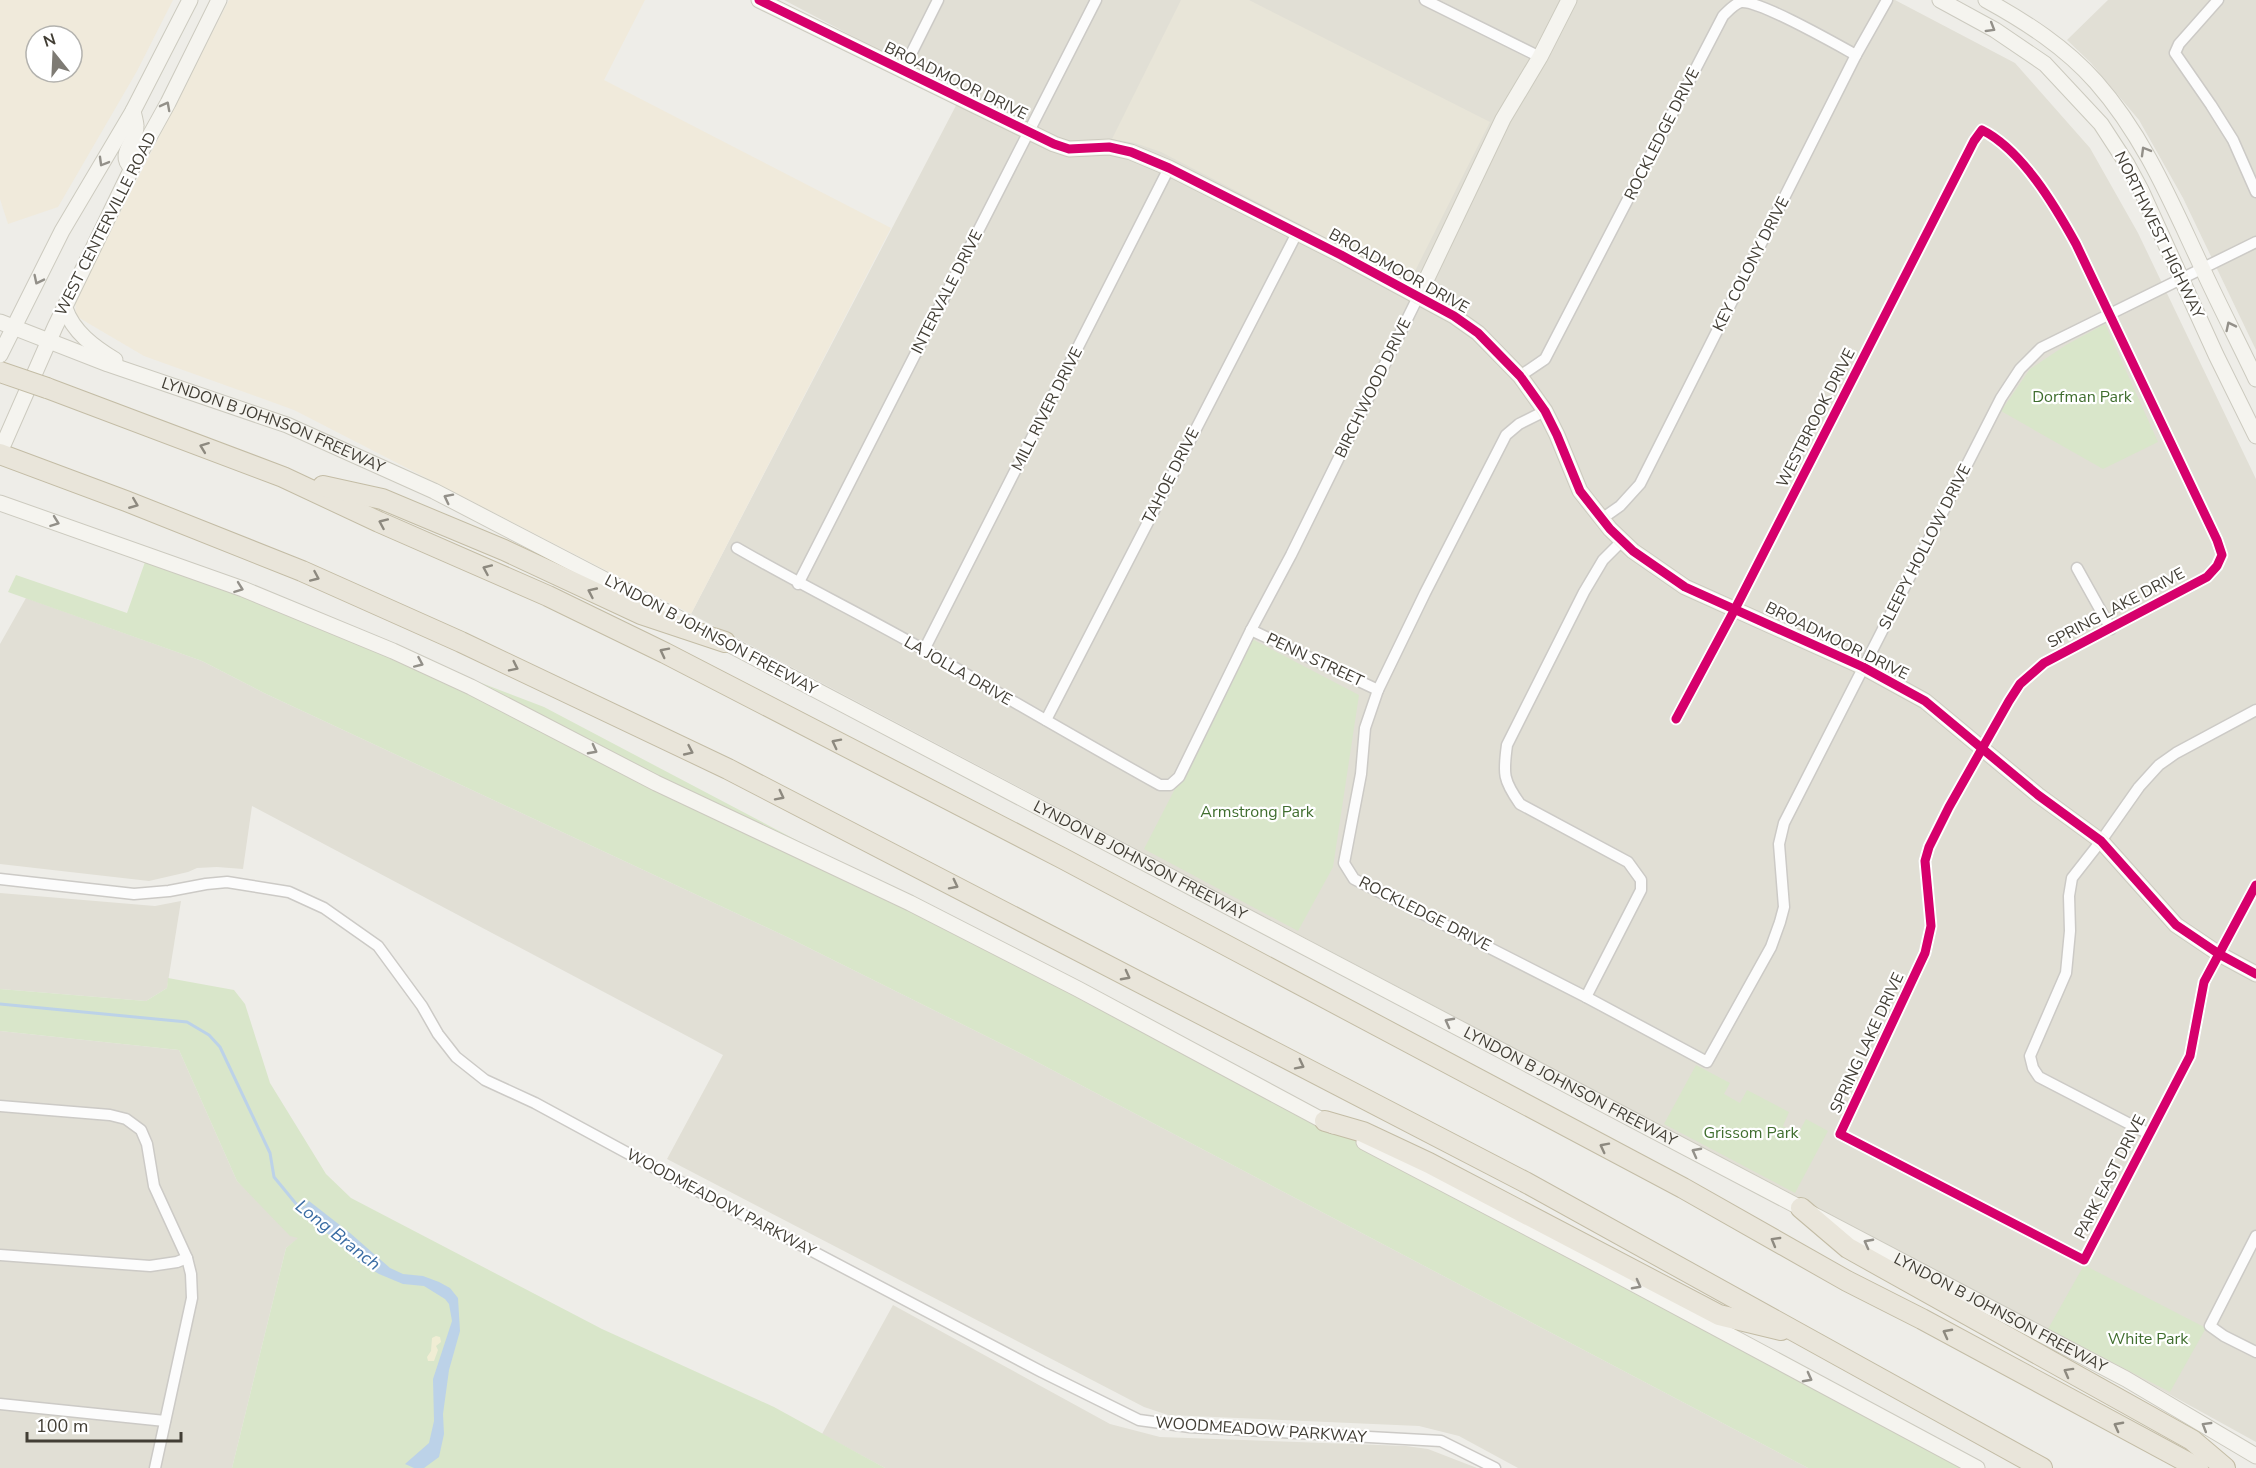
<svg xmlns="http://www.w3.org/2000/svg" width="2256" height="1468" font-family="'Nunito Sans',sans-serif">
<rect width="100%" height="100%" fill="#eeede8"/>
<g fill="#e1dfd5">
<path d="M 784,0 L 1895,0 L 2015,63 L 2090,148 L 2138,233 L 2256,479 L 2256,1442 L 2149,1383 L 691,614 L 962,94 Z"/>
<path d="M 2108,0 L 2256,0 L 2256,350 L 2183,198 L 2139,120 L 2091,63 L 2067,40 Z"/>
<path d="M 26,598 L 202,661 L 264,693 L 787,937 L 1020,1053 L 1808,1468 L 1518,1468 L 1459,1436 L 1419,1426 L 1168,1415 L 1144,1407 L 667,1159 L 723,1055 L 252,806 L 243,869 L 217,867 L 197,868 L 188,872 L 149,881 L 0,864 L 0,644 Z"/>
<path d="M 0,893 L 155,906 L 181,901 L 167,988 L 146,1001 L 0,989 Z"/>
<path d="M 0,1031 L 179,1050 L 237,1181 L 299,1238 L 286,1248 L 232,1468 L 0,1468 Z"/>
<path d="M 893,1305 L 1110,1424 L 1160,1437 L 1406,1446 L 1428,1449 L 1477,1468 L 885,1468 L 822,1434 Z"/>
</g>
<g fill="#f0eadb" fill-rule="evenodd">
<path d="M 0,0 L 173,0 L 137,71 L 58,207 L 8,224 L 0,199 ZM 36,36 L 72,36 L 72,72 L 36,72 Z"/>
<path d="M 229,0 L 645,0 L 604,80 L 891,228 L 691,614 L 294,410 L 144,356 L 76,316 L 75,301 Z"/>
</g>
<path fill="#e8e5d8" d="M 1181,0 L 1249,0 L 1490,122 L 1410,281 L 1161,152 L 1135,143 L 1112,139 Z"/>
<g fill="#d9e6ca">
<path d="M 2105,324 L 2158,442 L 2103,469 L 2001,411 L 2030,369 L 2066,345 Z"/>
<path d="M 145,562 L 172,564 L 544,707 L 1986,1468 L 1808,1468 L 1020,1053 L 787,937 L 264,693 L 202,661 L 8,592 L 16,575 L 127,613 Z"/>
<path d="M 1252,639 L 1359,695 L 1333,867 L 1298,931 L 1144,849 Z"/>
<path d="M 168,978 L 234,990 L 245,1004 L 270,1083 L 326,1174 L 351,1198 L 602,1329 L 774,1407 L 885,1468 L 232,1468 L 286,1248 L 298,1238 L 290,1236 L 237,1181 L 179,1050 L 0,1031 L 0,989 L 146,1001 L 167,988 Z"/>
<path d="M 1696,1065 L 1730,1083 L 1724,1094 L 1740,1103 L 1747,1090 L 1789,1112 L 1783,1126 L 1798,1134 L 1806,1119 L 1828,1131 L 1795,1193 L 1664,1124 Z"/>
<path d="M 2084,1265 L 2206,1328 L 2170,1392 L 2048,1329 Z"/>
</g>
<path fill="#f0edd4" d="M 436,1336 L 440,1337 L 441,1342 L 436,1346 L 438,1350 L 434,1361 L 428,1361 L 427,1357 L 431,1351 L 432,1338 Z"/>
<path fill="#bcd2e8" d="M 309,1201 L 350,1233 L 390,1268 L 403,1274 L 423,1276 L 439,1282 L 450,1288 L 458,1298 L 460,1331 L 449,1370 L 443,1414 L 444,1434 L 439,1457 L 424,1468 L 414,1468 L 405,1464 L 429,1443 L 434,1421 L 433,1379 L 452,1321 L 449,1304 L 445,1299 L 424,1286 L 403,1284 L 379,1274 L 359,1262 L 328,1234 L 299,1214 Z"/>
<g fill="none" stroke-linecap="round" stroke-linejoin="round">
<path stroke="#bcd2e8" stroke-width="3" d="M 0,1004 L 187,1022 L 209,1035 L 220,1047 L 270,1153 L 274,1177 L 297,1205 L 307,1209"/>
<g stroke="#cccac6" stroke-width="13">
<g id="street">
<path d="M 1425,0 L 1540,57"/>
<path d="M 2218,0 L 2179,44 L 2175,53 L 2211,105 L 2233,140 L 2256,192"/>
<path d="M 902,72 L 938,0"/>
<path d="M 1520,376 L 1545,359 L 1723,16 C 1728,11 1734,4 1741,2 C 1759,0 1836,44 1856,55"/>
<path d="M 1545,411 L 1519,424 L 1506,435 L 1425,593 L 1378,690 L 1365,728 L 1361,774 L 1344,863 L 1354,879 L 1586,997 L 1707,1062 L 1771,947 L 1780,922 L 1784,907 L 1779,844 L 1784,823 L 2001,398 L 2020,369 L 2041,348 L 2256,242"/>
<path d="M 1603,518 L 1620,506 L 1640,484 L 1856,55 L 1887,0"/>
<path d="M 737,548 C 799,584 863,615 926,651 C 1004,696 1081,741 1160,785 L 1170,785 L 1179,777 L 1251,630 L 1291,555 L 1418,297"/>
<path d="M 2077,568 L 2111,629"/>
<path d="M 798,584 L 1096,0"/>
<path d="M 1251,630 L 1378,690"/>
<path d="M 924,650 L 1169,168"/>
<path d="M 1676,719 L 1735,609 L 1974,141 L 1982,130 C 2022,150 2055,206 2076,244 L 2217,540 L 2222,555 L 2217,566 L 2207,577 L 2044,663 L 2020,684 L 2009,701 L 1949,807 L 1929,847 L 1925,861 L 1931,926 L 1925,953 L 1840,1134 L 2084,1260 L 2190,1056 L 2204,982 L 2256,885"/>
<path d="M 1046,720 L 1297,233"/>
<path d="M 0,879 L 134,894 L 169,891 L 206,884 L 227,882 L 289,892 L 324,908 L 378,946 L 422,1006 L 438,1034 L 456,1057 L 485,1080 L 535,1103 L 679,1181 L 1042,1372 L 1139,1420 L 1190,1427 L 1441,1441 L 1495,1468"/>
<path d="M 1586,997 L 1641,890 L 1641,880 L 1628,862 L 1520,804 C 1503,780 1503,774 1507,745 L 1584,592 L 1603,560 L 1623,540"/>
<path d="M 0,1106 L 110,1115 L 126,1119 L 141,1130 L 147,1144 L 154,1186 L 187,1258 L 191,1274 L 192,1298 L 155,1468"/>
<path d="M 2149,1134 L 2039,1077 L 2033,1068 L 2030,1056 L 2066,973 L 2070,931 L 2069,896 L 2072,878 L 2101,841 L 2139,787 L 2159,765 L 2176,753 L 2256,710"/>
<path d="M 2256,1236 L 2210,1326 L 2224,1336 L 2256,1352"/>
<path d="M 0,1255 L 150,1266 L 177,1262 L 187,1258"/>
<path d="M 0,1404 L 165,1421"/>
</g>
</g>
<g stroke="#cccabf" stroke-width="17">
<g id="secondary">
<path d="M 759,0 L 1054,144 L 1069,149 L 1109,147 L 1131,152 L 1169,168 L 1341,255 L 1454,316 L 1478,333 L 1520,376 L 1545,411 L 1557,435 L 1580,491 L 1610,529 L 1633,551 L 1685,587 L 1863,667 L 1925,701 L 2038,795 L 2101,841 L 2176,925 L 2219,954 L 2256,974"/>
<path d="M 1940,0 L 1995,30 L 2045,64 L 2101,124 L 2127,164 L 2141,190 L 2216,355 L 2256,436"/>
<path d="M 1986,0 C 2026,22 2065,47 2096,82 C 2142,134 2169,197 2198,259 C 2216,299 2237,339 2256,379"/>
<path d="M 132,168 C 116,154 137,142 136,126 C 136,122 134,116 133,111"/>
<path d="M 1418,297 L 1503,119 L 1540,57 L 1569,0"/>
<path d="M 65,308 C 73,332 94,347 115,360"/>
<path id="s1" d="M 0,322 L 108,364 L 287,425 L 434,491 L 688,623"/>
<path d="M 0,355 L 62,231 L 133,111 L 190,0"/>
<path d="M 0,452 L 55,327 L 132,168 L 168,103 L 219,0"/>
<path d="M 0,503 L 243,589 L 393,651 L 471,687 L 656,783 L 910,903 L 1078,989 L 1333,1126"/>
<path id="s2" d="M 717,638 L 2126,1379 L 2256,1456"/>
<path d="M 1364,1142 L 1606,1269 L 1977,1468"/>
</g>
</g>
<g stroke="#c3bca5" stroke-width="22">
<g id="highway">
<path d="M 47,388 L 283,477 L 379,522 L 548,596 L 665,653 L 1062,858 L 1683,1188 L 1847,1281 L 1922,1319 L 2198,1468"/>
<path d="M 0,454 L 126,501 L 302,571 L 461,642 L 728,769 L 1525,1182 L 2042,1468"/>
<path d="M 323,486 L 382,499 L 504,550 L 641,614 L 725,642"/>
<path d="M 1325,1121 L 1363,1132 L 1429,1163 L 1719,1315 L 1781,1330"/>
<path d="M 1801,1208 L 1848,1248 L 2192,1440 L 2225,1468"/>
</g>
</g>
<use href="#street" stroke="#fcfcfc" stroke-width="10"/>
<use href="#secondary" stroke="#f5f4ef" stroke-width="15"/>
<use href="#highway" stroke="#e9e5da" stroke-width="20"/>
<g stroke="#c3bca5" stroke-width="22" stroke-linecap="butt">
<path id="highway-bridge" d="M 0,372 L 47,388"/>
</g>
<use href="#highway-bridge" stroke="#e9e5da" stroke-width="20"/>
<g stroke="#fff" stroke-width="13">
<g id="cycleway">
<path d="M 759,0 L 1054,144 L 1069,149 L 1109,147 L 1131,152 L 1169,168 L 1341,255 L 1454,316 L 1478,333 L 1520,376 L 1545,411 L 1557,435 L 1580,491 L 1610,529 L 1633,551 L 1685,587 L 1863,667 L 1925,701 L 2038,795 L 2101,841 L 2176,925 L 2219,954 L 2256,974"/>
<path d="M 1676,719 L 1735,609 L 1974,141 L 1982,130 C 2022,150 2055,206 2076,244 L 2217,540 L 2222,555 L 2217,566 L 2207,577 L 2044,663 L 2020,684 L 2009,701 L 1949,807 L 1929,847 L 1925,861 L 1931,926 L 1925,953 L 1840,1134 L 2084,1260 L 2190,1056 L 2204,982 L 2256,885"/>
</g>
</g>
<use href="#cycleway" stroke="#d6006c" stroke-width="9"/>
</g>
<defs><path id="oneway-chevron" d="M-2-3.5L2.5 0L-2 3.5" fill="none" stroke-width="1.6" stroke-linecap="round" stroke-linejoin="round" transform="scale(1.5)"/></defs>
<g stroke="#939089">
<use href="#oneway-chevron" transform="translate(1991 28) rotate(31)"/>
<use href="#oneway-chevron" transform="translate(166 106) rotate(-62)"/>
<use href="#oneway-chevron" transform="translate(2145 151) rotate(-120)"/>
<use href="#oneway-chevron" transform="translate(103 162) rotate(120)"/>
<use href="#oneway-chevron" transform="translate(38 280) rotate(116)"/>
<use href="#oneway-chevron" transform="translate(2230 326) rotate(-116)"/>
<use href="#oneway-chevron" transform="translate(448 498) rotate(-153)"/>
<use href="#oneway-chevron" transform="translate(55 522) rotate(20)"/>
<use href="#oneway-chevron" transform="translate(239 588) rotate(20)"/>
<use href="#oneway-chevron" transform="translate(419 663) rotate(24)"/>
<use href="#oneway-chevron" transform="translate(593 750) rotate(28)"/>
<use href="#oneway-chevron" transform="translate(1449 1022) rotate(-152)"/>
<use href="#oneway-chevron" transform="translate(1696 1152) rotate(-152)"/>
<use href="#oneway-chevron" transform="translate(1868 1243) rotate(-152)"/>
<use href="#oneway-chevron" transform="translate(1637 1285) rotate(28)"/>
<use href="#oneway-chevron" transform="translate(1808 1378) rotate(28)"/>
<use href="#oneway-chevron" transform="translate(2206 1426) rotate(-149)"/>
</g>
<g stroke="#8d897f">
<use href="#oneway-chevron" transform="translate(204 447) rotate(-159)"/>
<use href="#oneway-chevron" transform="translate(134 504) rotate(22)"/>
<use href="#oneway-chevron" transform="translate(383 523) rotate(-156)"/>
<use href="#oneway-chevron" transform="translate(487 569) rotate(-156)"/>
<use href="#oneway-chevron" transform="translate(315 577) rotate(24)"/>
<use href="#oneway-chevron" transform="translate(592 592) rotate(-155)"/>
<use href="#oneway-chevron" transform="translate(664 652) rotate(-153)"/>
<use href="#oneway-chevron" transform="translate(514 667) rotate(26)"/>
<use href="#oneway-chevron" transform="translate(836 743) rotate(-153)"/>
<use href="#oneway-chevron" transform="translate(689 751) rotate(25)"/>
<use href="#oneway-chevron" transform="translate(780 796) rotate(27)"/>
<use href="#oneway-chevron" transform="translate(954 885) rotate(27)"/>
<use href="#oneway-chevron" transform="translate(1126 976) rotate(28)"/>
<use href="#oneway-chevron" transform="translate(1300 1065) rotate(27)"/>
<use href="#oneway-chevron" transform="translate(1604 1147) rotate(-153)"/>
<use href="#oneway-chevron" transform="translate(1775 1241) rotate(-150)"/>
<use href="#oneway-chevron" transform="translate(1947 1333) rotate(-152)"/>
<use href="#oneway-chevron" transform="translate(2068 1372) rotate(-151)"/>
<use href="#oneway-chevron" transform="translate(2118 1426) rotate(-152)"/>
</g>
<g text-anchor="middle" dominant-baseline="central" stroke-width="4.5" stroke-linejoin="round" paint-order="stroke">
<g font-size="16" fill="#423e35" stroke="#fff">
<text transform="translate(956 81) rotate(26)">BROADMOOR DRIVE</text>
<text transform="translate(1662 134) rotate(-63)">ROCKLEDGE DRIVE</text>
<text transform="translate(106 224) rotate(-63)">WEST CENTERVILLE ROAD</text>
<text transform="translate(2159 235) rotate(64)">NORTHWEST HIGHWAY</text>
<text transform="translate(1751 264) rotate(-63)">KEY COLONY DRIVE</text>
<text transform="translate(1399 271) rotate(29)">BROADMOOR DRIVE</text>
<text transform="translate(947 292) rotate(-63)">INTERVALE DRIVE</text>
<text transform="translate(1373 388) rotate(-64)">BIRCHWOOD DRIVE</text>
<text transform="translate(1047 409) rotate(-63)">MILL RIVER DRIVE</text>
<text transform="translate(1816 418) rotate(-63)">WESTBROOK DRIVE</text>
<text stroke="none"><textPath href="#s1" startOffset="292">LYNDON B JOHNSON FREEWAY</textPath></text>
<text transform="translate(1171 476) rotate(-63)">TAHOE DRIVE</text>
<text transform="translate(1925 547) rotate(-63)">SLEEPY HOLLOW DRIVE</text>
<text transform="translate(2116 608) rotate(-28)">SPRING LAKE DRIVE</text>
<text transform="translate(711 635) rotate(28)">LYNDON B JOHNSON FREEWAY</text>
<text transform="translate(1837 641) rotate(26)">BROADMOOR DRIVE</text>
<text transform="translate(1315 660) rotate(25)">PENN STREET</text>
<text transform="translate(958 671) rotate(30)">LA JOLLA DRIVE</text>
<text stroke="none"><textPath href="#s2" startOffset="478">LYNDON B JOHNSON FREEWAY</textPath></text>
<text transform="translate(1425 914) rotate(27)">ROCKLEDGE DRIVE</text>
<text transform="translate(1867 1043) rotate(-65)">SPRING LAKE DRIVE</text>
<text stroke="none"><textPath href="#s2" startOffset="964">LYNDON B JOHNSON FREEWAY</textPath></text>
<text transform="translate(2110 1177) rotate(-63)">PARK EAST DRIVE</text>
<text transform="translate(721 1203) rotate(28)">WOODMEADOW PARKWAY</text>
<text stroke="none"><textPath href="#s2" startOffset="1450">LYNDON B JOHNSON FREEWAY</textPath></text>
<text transform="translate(1261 1430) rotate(4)">WOODMEADOW PARKWAY</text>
</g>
<g font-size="16" fill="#406e2f" stroke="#fff">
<text x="2082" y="397">Dorfman Park</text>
<text x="1257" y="812">Armstrong Park</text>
<text x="1751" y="1133">Grissom Park</text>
<text x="2148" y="1339">White Park</text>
</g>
<g font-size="18" font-style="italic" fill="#3a6ca3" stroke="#fff">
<text transform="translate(338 1235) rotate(38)">Long Branch</text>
</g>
</g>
<g transform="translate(54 54) rotate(342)"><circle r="28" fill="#ffffff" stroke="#b3b2ae" stroke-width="1.5"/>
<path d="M0-4.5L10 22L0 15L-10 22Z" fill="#7e7b74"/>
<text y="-9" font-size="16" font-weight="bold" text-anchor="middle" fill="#423e35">N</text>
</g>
<path d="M27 1432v9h154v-9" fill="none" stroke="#423e35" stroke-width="3"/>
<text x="36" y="1432" font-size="18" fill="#423e35" stroke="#ffffff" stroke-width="4.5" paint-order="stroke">100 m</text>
</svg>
